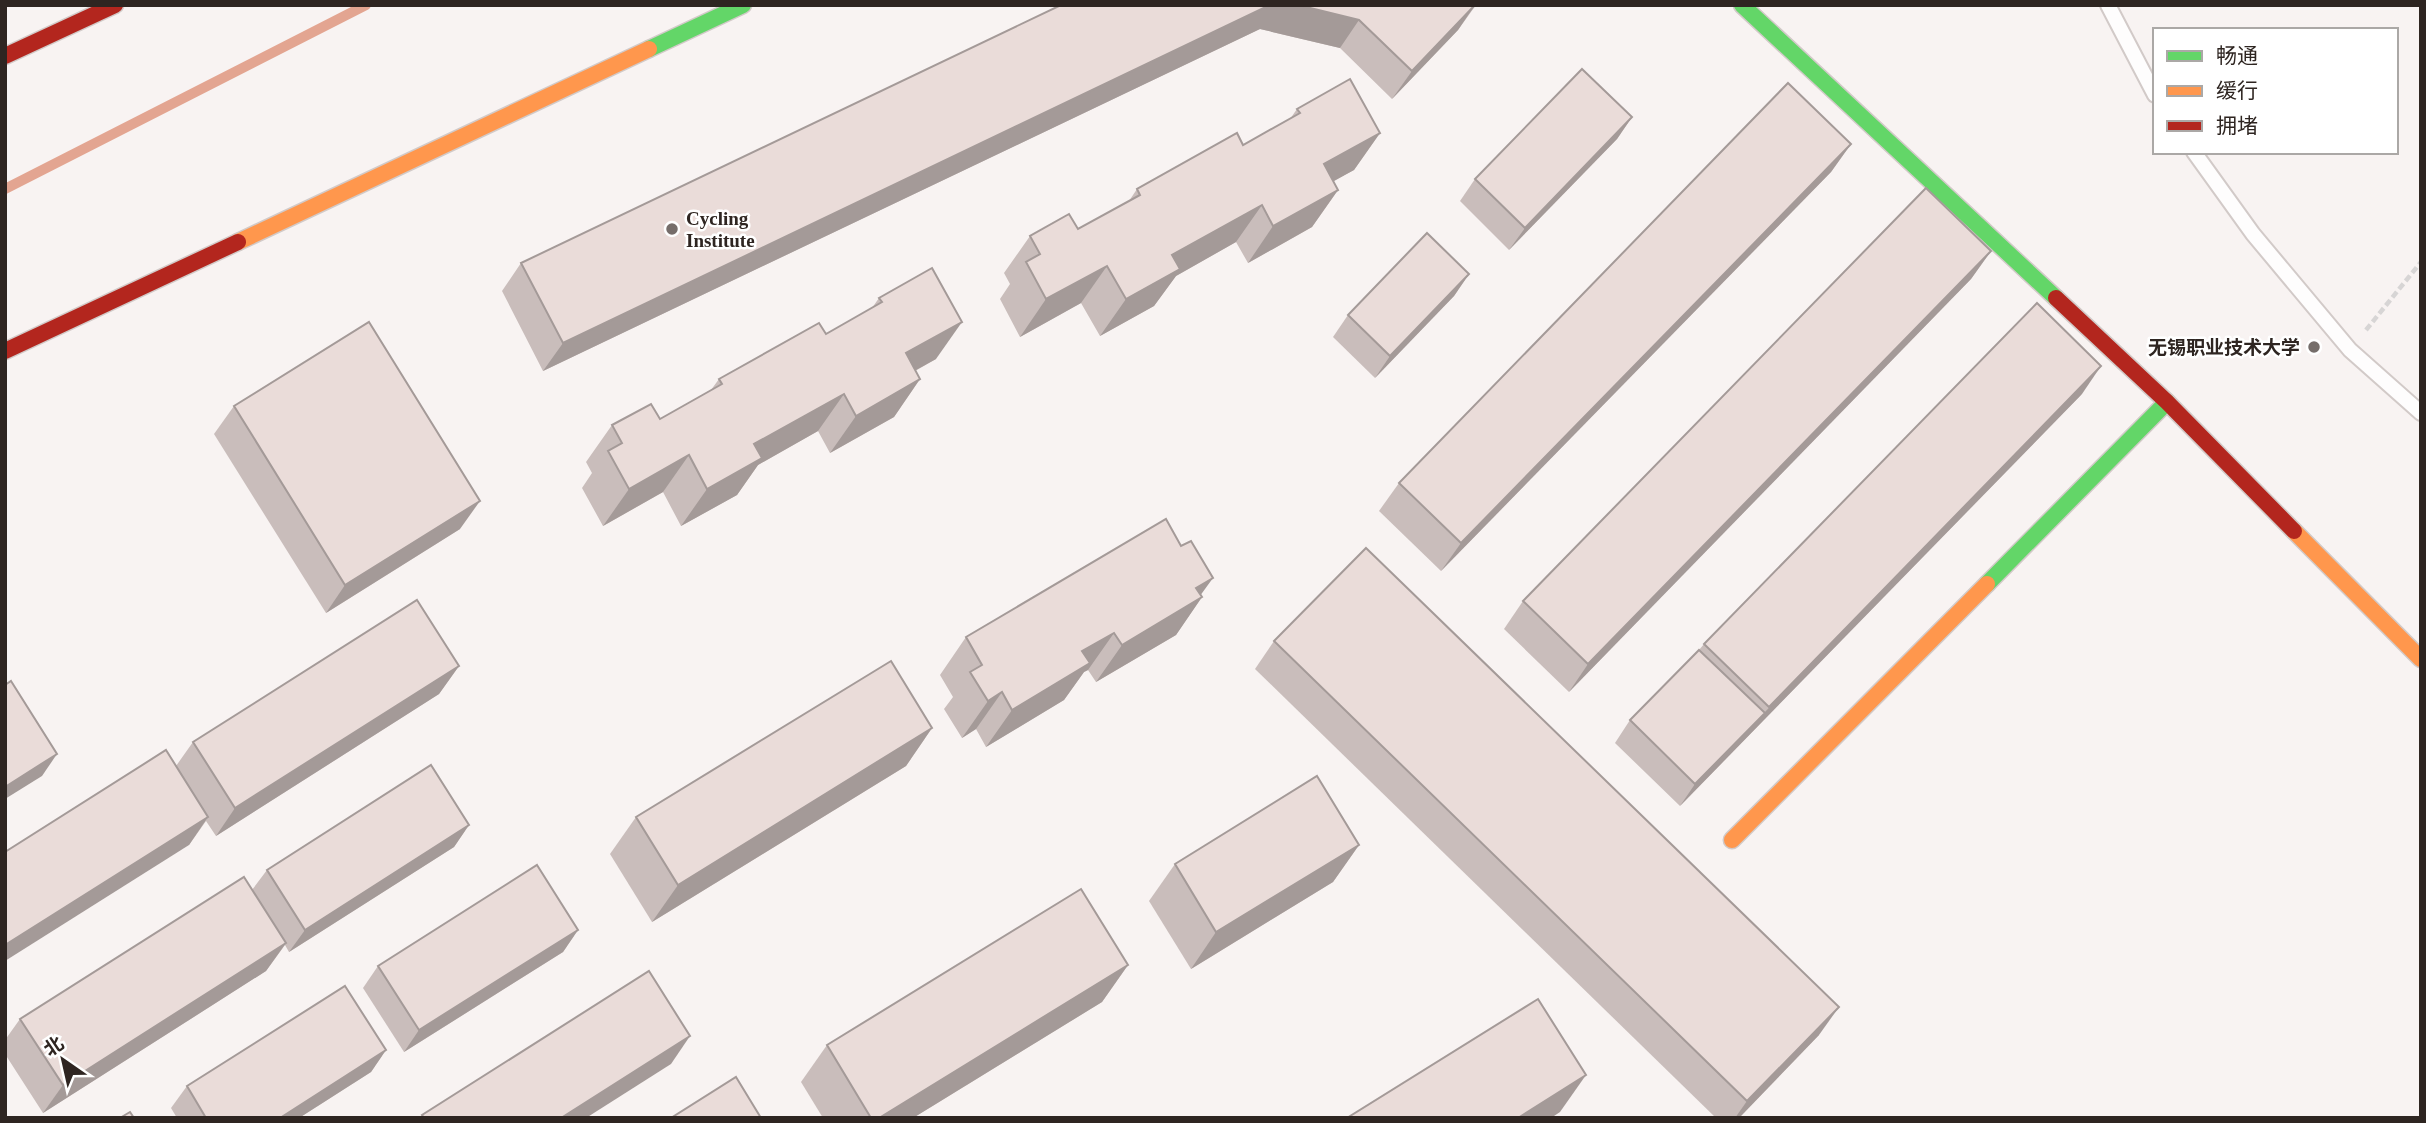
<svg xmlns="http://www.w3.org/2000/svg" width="2426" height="1123" font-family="'Times New Roman','Noto Sans SC',serif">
<rect width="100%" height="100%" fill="#f8f3f2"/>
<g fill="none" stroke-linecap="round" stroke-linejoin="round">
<path stroke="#e3a591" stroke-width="10" d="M 5,189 L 366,5"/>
<g stroke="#d2cac8" stroke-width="18">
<g id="lane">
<path d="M 2108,5 L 2155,95"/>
<path d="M 2194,152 L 2253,234 L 2350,350 L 2421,413"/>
</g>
</g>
<g stroke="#d2cac8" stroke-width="19">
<g id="fast">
<path d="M 1742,5 L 2056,298"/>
<path d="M 649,49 L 743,5"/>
<path d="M 1987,584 L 2167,402"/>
</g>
</g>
<g stroke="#d2cac8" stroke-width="19">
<g id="slow">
<path d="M 238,242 L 649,49"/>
<path d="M 2294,531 L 2421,659"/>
<path d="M 1732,840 L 1987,584"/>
</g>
</g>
<g stroke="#d2cac8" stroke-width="19">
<g id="jam">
<path d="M 5,56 L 115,5"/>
<path d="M 2056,298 L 2167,402 L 2294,531"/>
<path d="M 5,351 L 238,242"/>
</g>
</g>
<path stroke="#d7d5d5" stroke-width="4.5" stroke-dasharray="7 3.5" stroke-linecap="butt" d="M 2366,330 L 2421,262"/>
<use href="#lane" stroke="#fefdfd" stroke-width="14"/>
<use href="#fast" stroke="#63d668" stroke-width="16"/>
<use href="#slow" stroke="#ff974d" stroke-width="16"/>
<use href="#jam" stroke="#b3261e" stroke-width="16"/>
</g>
<g fill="#c9bdbb">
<path d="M 1061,5 L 1476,5 L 1458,30 L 1392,99 L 1340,48 L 1260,29 L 543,371 L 502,291 L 521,263 Z"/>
<path d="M 1297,109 L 1380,133 L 1354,170 L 1333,181 L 1338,190 L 1312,227 L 1248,263 L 1236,242 L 1176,276 L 1154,306 L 1100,336 L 1081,303 L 1020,337 L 1000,299 L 1010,284 L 1004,273 L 1030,236 L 1078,229 L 1129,201 L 1137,189 L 1243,145 L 1290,119 Z"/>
<path d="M 1632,117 L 1617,139 L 1509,250 L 1460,201 L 1475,179 Z"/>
<path d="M 1851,144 L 1831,172 L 1441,571 L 1379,511 L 1399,483 Z"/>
<path d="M 1991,251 L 1971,279 L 1569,692 L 1504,629 L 1523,601 Z"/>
<path d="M 1469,274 L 1454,296 L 1375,378 L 1333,337 L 1348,315 Z"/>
<path d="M 879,298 L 936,359 L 915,371 L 920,379 L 894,417 L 830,453 L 818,431 L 758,465 L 737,495 L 681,526 L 663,492 L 603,526 L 582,488 L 592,473 L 586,462 L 612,425 L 660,419 L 711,390 L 719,379 L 826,334 L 872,308 Z"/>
<path d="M 2082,394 L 1680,806 L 1615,743 L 1630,720 L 1699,650 L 1704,644 Z"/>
<path d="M 234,406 L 460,529 L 326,613 L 214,434 Z"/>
<path d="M 1200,595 L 1202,597 L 1176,635 L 1096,682 L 1088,670 L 1084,672 L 1064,700 L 986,747 L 976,729 L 962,738 L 944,709 L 953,697 L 940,675 L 966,637 Z"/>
<path d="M 1274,641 L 1819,1035 L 1739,1118 L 1716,1118 L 1255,669 Z"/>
<path d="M 459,666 L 439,694 L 216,836 L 206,821 L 189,845 L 176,766 L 193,742 Z"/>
<path d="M 932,728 L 906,766 L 652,922 L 610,854 L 636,817 Z"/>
<path d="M 469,825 L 454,847 L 289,952 L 285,945 L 266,971 L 43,1113 L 5,1054 L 5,1040 L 20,1019 L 252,890 L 267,870 Z"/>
<path d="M 1359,845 L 1333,882 L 1191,969 L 1149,901 L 1175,864 Z"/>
<path d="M 578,930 L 563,952 L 404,1052 L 363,988 L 378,966 Z"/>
<path d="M 1128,965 L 1102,1002 L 913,1118 L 823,1118 L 801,1082 L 827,1045 Z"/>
<path d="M 386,1050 L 371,1072 L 299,1118 L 177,1118 L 171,1108 L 187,1086 Z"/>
</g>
<g fill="#a49a98">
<path d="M 1270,5 L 1298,5 L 1359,20 L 1340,48 L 1260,29 L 543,371 L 563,343 Z"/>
<path d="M 1475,5 L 1458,30 L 1392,99 L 1412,71 Z"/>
<path d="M 1632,117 L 1617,139 L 1509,250 L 1525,228 Z"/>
<path d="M 1380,133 L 1354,170 L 1298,201 L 1324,164 Z"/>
<path d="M 1851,144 L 1831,172 L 1441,571 L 1461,543 Z"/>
<path d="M 1338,190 L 1312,227 L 1248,263 L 1273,226 Z"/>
<path d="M 1262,205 L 1236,242 L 1176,276 L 1154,306 L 1100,336 L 1126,299 L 1172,255 Z"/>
<path d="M 1991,251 L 1971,279 L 1569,692 L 1588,664 Z"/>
<path d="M 1107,266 L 1081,303 L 1020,337 L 1046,299 Z"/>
<path d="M 1469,274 L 1454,296 L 1375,378 L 1390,356 Z"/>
<path d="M 962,322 L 936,359 L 880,390 L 906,353 Z"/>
<path d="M 2101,366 L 2082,394 L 1680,806 L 1695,784 Z"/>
<path d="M 920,379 L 894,417 L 830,453 L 856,416 Z"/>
<path d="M 844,394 L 818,431 L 758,465 L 737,495 L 681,526 L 707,489 L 754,444 Z"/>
<path d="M 689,455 L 663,492 L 603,526 L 629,489 Z"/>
<path d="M 480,501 L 460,529 L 326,613 L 345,585 Z"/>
<path d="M 1213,578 L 1197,600 L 1202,597 L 1176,635 L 1096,682 L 1122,645 L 1196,588 Z"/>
<path d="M 1114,633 L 1088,670 L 1084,672 L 1064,700 L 986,747 L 1012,710 L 1082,651 Z"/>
<path d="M 459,666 L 439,694 L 216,836 L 235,808 Z"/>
<path d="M 1002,692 L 976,729 L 962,738 L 988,701 Z"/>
<path d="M 932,728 L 906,766 L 652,922 L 678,885 Z"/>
<path d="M 57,754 L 42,776 L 5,799 L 5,787 Z"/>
<path d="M 208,817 L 189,845 L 5,961 L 5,945 Z"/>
<path d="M 469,825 L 454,847 L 289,952 L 305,930 Z"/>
<path d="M 1359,845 L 1333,882 L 1191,969 L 1216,932 Z"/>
<path d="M 578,930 L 563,952 L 404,1052 L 419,1030 Z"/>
<path d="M 286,943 L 266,971 L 43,1113 L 63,1085 Z"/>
<path d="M 1128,965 L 1102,1002 L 913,1118 L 879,1118 Z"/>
<path d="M 1839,1007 L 1819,1035 L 1739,1118 L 1735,1118 L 1747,1101 Z"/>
<path d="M 690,1036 L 671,1064 L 586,1118 L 561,1118 Z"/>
<path d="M 386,1050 L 371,1072 L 299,1118 L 280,1118 Z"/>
<path d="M 1586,1075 L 1560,1112 L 1551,1118 L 1518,1118 Z"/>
</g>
<g fill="#eadcd9" stroke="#a49a98" stroke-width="2">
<path d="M 1061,5 L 1270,5 L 563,343 L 521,263 Z"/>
<path d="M 1298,5 L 1475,5 L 1412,71 L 1359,20 Z"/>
<path d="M 1582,69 L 1632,117 L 1525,228 L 1475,179 Z"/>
<path d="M 1350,79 L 1380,133 L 1324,164 L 1338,190 L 1273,226 L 1262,205 L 1172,255 L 1180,269 L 1126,299 L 1107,266 L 1046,299 L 1026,262 L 1040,254 L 1030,236 L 1069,214 L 1078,229 L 1140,195 L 1137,189 L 1237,133 L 1243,145 L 1300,113 L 1297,109 Z"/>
<path d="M 1788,83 L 1851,144 L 1461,543 L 1399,483 Z"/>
<path d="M 1926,188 L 1991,251 L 1588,664 L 1523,601 Z"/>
<path d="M 1427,233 L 1469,274 L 1390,356 L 1348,315 Z"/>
<path d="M 932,268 L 962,322 L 906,353 L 920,379 L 856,416 L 844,394 L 754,444 L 762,458 L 707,489 L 689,455 L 629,489 L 608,451 L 622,443 L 612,425 L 651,404 L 660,419 L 722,384 L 719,379 L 819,323 L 826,334 L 882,302 L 879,298 Z"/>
<path d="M 2037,303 L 2101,366 L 1769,707 L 1704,644 Z"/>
<path d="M 369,322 L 480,501 L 345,585 L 234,406 Z"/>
<path d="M 1166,519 L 1181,546 L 1191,541 L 1213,578 L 1196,588 L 1202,597 L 1122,645 L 1114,633 L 1082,651 L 1090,663 L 1012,710 L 1002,692 L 988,701 L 970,672 L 982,665 L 966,637 Z"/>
<path d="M 1366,548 L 1839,1007 L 1747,1101 L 1274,641 Z"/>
<path d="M 417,600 L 459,666 L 235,808 L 193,742 Z"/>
<path d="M 1699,650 L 1765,713 L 1695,784 L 1630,720 Z"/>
<path d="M 891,661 L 932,728 L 678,885 L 636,817 Z"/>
<path d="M 11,681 L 57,754 L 5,787 L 5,685 Z"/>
<path d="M 166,750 L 208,817 L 5,945 L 5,852 Z"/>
<path d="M 431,765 L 469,825 L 305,930 L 267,870 Z"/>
<path d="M 1317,776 L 1359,845 L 1216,932 L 1175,864 Z"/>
<path d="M 537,865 L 578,930 L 419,1030 L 378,966 Z"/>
<path d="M 244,877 L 286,943 L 63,1085 L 20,1019 Z"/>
<path d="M 1081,889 L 1128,965 L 879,1118 L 871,1118 L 827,1045 Z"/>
<path d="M 649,971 L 690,1036 L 561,1118 L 424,1118 L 422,1115 Z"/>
<path d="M 345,986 L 386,1050 L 280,1118 L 206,1118 L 187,1086 Z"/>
<path d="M 1538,999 L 1586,1075 L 1518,1118 L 1347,1118 Z"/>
<path d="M 736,1077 L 761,1118 L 671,1118 Z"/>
<path d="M 130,1112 L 134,1118 L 120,1118 Z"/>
</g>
<g fill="#756d6a" stroke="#fff" stroke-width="2.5">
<circle cx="672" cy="229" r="7"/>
<circle cx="2314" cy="347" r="7"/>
</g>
<g text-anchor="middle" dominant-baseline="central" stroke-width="5" stroke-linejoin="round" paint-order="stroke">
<g font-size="19" font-weight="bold" fill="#2e2521" stroke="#fff" text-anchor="start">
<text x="686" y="218">Cycling<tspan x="686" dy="22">Institute</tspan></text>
<text x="2300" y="347" text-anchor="end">无锡职业技术大学</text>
</g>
</g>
<rect width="2426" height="1123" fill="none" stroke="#2e2521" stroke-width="14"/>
<rect x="2153" y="28" width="245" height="126" fill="#ffffff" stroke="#aba8a6" stroke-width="2"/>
<rect x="2167" y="51" width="35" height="10" fill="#63d668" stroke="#aba8a6" stroke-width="2"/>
<text x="2216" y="63" font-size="21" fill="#2e2521">畅通</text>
<rect x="2167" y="86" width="35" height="10" fill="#ff974d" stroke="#aba8a6" stroke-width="2"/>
<text x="2216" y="98" font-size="21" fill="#2e2521">缓行</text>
<rect x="2167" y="121" width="35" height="10" fill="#b3261e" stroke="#aba8a6" stroke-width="2"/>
<text x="2216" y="133" font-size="21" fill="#2e2521">拥堵</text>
<g transform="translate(63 1060) rotate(326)" stroke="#ffffff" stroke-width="5" paint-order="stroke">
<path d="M0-5L12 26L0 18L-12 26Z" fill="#2e2521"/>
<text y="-10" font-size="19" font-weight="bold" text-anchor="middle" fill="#2e2521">北</text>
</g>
</svg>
